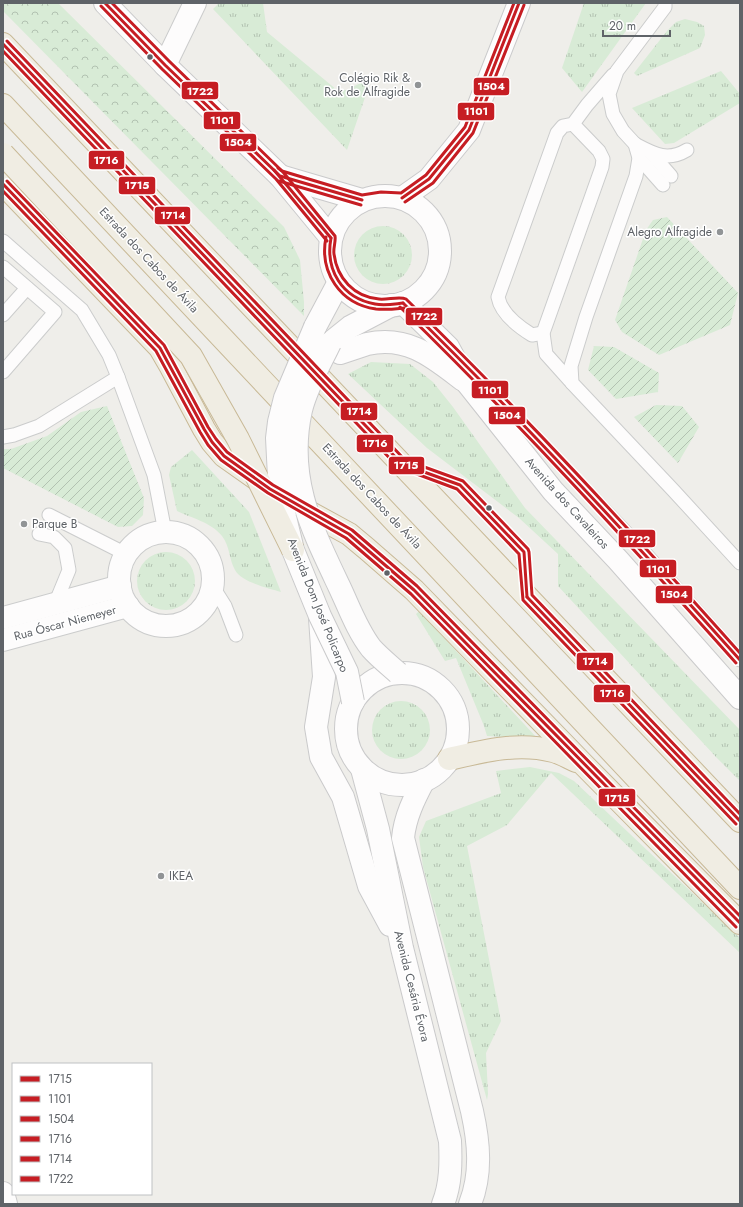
<svg xmlns="http://www.w3.org/2000/svg" width="743" height="1207" font-family="Jost,sans-serif">
<defs>
<pattern id="grass-tufts" width="24" height="20" patternUnits="userSpaceOnUse"><rect width="24" height="20" fill="#d8ebd6"/><path d="M3 7l-1-3M5 7V3M7 7l1-3M15 17l-1-3M17 17v-4M19 17l1-3" fill="none" stroke="#b2c2b1"/></pattern>
<pattern id="forest-crowns" width="20" height="18" patternUnits="userSpaceOnUse"><rect width="20" height="18" fill="#d8ebd6"/><path d="M2 6a3 3 0 1 1 6 0M12 15a3 3 0 1 1 6 0" fill="none" stroke="#b2c2b1"/></pattern>
<pattern id="garden-furrows" width="10" height="10" patternUnits="userSpaceOnUse"><rect width="10" height="10" fill="#d8ebd6"/><path d="M-1 1l2-2M0 10L10 0M9 11l2-2" fill="none" stroke="#b2c2b1"/></pattern>
</defs>
<rect width="100%" height="100%" fill="#efeeea"/>
<g fill="url(#grass-tufts)">
<path d="M 219,3 L 263,3 L 267,32 L 337,90 L 347,90 L 372,77 L 347,150 L 213,9 Z"/>
<path d="M 584,3 L 646,3 L 582,92 L 562,68 Z"/>
<path d="M 685,19 L 697,22 L 704,26 L 705,35 L 700,48 L 637,76 L 634,73 L 667,31 L 676,22 Z"/>
<path d="M 721,71 L 740,94 L 740,103 L 674,143 L 665,144 L 632,108 Z"/>
<circle cx="383" cy="255" r="29"/>
<path d="M 371,362 L 410,364 L 433,382 L 453,407 L 525,508 L 740,730 L 740,781 L 716,757 L 558,586 L 558,554 L 519,518 L 427,448 L 348,374 Z"/>
<path d="M 192,450 L 249,512 L 281,592 C 268,588 241,582 235,570 C 229,560 230,546 222,536 C 211,522 191,518 177,511 L 169,475 L 171,467 Z"/>
<circle cx="166" cy="581" r="29"/>
<path d="M 419,611 L 538,739 L 487,736 L 484,726 L 456,658 L 445,661 L 416,614 Z"/>
<circle cx="401" cy="730" r="29"/>
<path d="M 530,767 L 559,773 L 574,781 L 740,938 L 740,953 L 551,773 L 507,825 L 467,846 L 501,1021 L 486,1053 L 488,1094 L 487,1100 L 423,867 L 419,837 L 426,821 L 501,793 L 496,771 Z"/>
</g>
<path fill="url(#forest-crowns)" d="M 3,3 L 58,3 L 284,227 L 300,260 L 304,302 L 304,316 L 3,11 Z"/>
<g fill="url(#garden-furrows)">
<path d="M 667,217 L 738,293 L 730,325 L 659,355 L 622,332 L 615,320 L 646,230 L 653,220 Z"/>
<path d="M 594,346 L 614,347 L 659,373 L 658,392 L 616,399 L 588,370 Z"/>
<path d="M 656,405 L 682,406 L 699,427 L 678,463 L 634,417 Z"/>
<path d="M 107,406 L 144,498 L 143,515 L 132,526 L 118,527 L 3,468 L 3,449 L 11,449 L 47,436 L 81,412 Z"/>
</g>
<g fill="none" stroke-linecap="round" stroke-linejoin="round">
<g stroke="#cbcccc" stroke-width="15">
<g id="lane">
<path d="M 665,3 L 665,7 L 617,71 L 609,94 L 613,114 L 623,131 L 635,144 L 639,158 L 636,176 L 586,317 L 571,366 L 572,383 L 673,490 L 740,563"/>
<path d="M 635,144 C 654,154 667,162 687,150"/>
<path d="M 650,152 L 671,176"/>
<path d="M 639,158 L 663,185"/>
<path d="M 3,241 L 82,310 L 109,355 L 118,377"/>
<path d="M 3,267 L 55,312 L 3,372"/>
<path d="M 3,315 L 27,288"/>
<path d="M 543,333 L 532,335 C 519,327 501,314 498,297 L 557,133 L 563,126 L 573,124 L 587,105 L 613,75"/>
<path d="M 462,361 L 636,543 L 740,660"/>
<path d="M 572,383 L 546,354 L 543,333 L 602,167 L 603,159 L 599,151 L 573,124"/>
<path d="M 3,437 L 14,435 L 39,426 L 118,377 L 154,475 L 165,532"/>
<path d="M 409,467 L 460,485 L 524,552 L 527,596"/>
<path d="M 49,515 L 126,554"/>
<path d="M 39,534 L 54,537 L 65,548 L 69,570 L 55,604"/>
<path d="M 213,587 L 225,606 L 236,635"/>
</g>
</g>
<g stroke="#cbcccc" stroke-width="24">
<g id="street">
<path d="M 165,65 L 195,3"/>
<circle cx="166" cy="579" r="47"/>
<path d="M 3,618 L 120,586"/>
<path d="M 3,640 L 128,606"/>
</g>
</g>
<g stroke="#cacacb" stroke-width="24">
<g id="secondary">
<path d="M 105,3 L 165,65 L 280,176 L 331,238"/>
<path d="M 280,176 L 362,200"/>
<circle cx="385" cy="251" r="55"/>
<path d="M 402,198 L 429,179 L 469,130 L 519,3"/>
<path d="M 403,303 L 448,347 L 468,384 L 553,491 L 618,560 L 740,698"/>
<path d="M 315,327 L 339,282"/>
<path d="M 330,343 L 350,327 L 392,305"/>
<path d="M 340,353 C 349,350 358,347 367,344 C 408,335 433,357 463,380"/>
<path d="M 320,618 L 324,677 L 316,727 L 321,757 L 343,797 L 369,886 L 390,925"/>
<circle cx="402" cy="729" r="56"/>
<path d="M 362,769 L 378,829 L 402,948 L 450,1141 C 451,1162 451,1184 443,1204"/>
<path d="M 424,780 C 414,799 405,817 403,838 L 472,1111 C 479,1142 482,1174 470,1204"/>
<path d="M 3,1193 L 6,1204"/>
</g>
</g>
<g stroke="#c8b996" stroke-width="24">
<g id="highway">
<path d="M 3,44 L 740,821"/>
<path d="M 3,105 L 740,888"/>
<path d="M 3,184 L 160,348 L 171,367 L 204,429 L 212,442 L 224,456 L 265,485"/>
<path d="M 296,505 L 349,534 L 367,549 L 414,590 L 583,764 L 740,923"/>
<path d="M 449,759 C 483,751 518,742 553,751 C 561,753 569,758 576,761"/>
</g>
</g>
<use href="#lane" stroke="#fdfcfc" stroke-width="13"/>
<use href="#street" stroke="#fdfcfc" stroke-width="22"/>
<use href="#secondary" stroke="#fdfcfc" stroke-width="22"/>
<use href="#highway" stroke="#f0ede3" stroke-width="22"/>
<g stroke="#cacacb" stroke-width="24" stroke-linecap="butt">
<g id="secondary-bridge">
<path d="M 315,327 L 285,398 L 279,422 L 277,438 L 279,477 L 285,517 L 293,550 L 320,616 L 347,672 L 353,702"/>
<path d="M 330,343 C 320,364 307,386 301,410 C 286,478 311,527 339,586 C 349,607 357,630 371,648 C 379,657 389,665 398,673"/>
</g>
</g>
<g stroke="#c8b996" stroke-width="24" stroke-linecap="butt">
<path id="highway-bridge" d="M 3,154 L 191,356 L 238,439 L 293,550"/>
</g>
<use href="#secondary-bridge" stroke="#fdfcfc" stroke-width="22"/>
<use href="#highway-bridge" stroke="#f0ede3" stroke-width="22"/>
<g stroke="#fff" stroke-width="6">
<g id="bus-1">
<path d="M 3,44 L 402,464 L 460,485 L 524,552 L 527,597"/>
<path d="M 3,184 L 160,348 L 204,429 L 212,442 L 224,456 L 270,489 L 349,534 L 414,590 L 740,923"/>
<path d="M 527,597 L 740,821"/>
</g>
</g>
<g stroke="#fff" stroke-width="6">
<g id="bus-2">
<path d="M 105,3 L 165,65 L 280,176 L 362,200"/>
<path d="M 274,170 L 331,238"/>
<path d="M 402,198 L 429,179 L 469,130 L 519,3"/>
<path d="M 331,238 C 325,270 342,298 375,304 C 385,306 394,304 403,303"/>
<path d="M 403,303 C 520,417 631,538 740,660"/>
</g>
</g>
<g stroke="#fff" stroke-width="6">
<g id="bus-3">
<path d="M 101,6 L 162,69 L 276,179 L 327,241"/>
<path d="M 279,181 L 361,205"/>
<path d="M 405,202 L 433,183 L 473,133 L 524,5"/>
<path d="M 326,237 C 319,272 340,304 376,309 C 385,310 394,309 404,308"/>
<path d="M 400,307 C 517,421 627,541 736,663"/>
</g>
</g>
<g stroke="#fff" stroke-width="6">
<g id="bus-4">
<path d="M 3,51 L 398,467 L 457,489 L 519,554 L 523,600 L 736,824"/>
<path d="M 3,191 L 156,351 L 200,432 L 208,445 L 221,460 L 268,493 L 346,538 L 411,594 L 736,927"/>
</g>
</g>
<g stroke="#fff" stroke-width="6">
<g id="bus-5">
<path d="M 7,41 L 405,460 L 463,481 L 528,549 L 529,552 L 532,595 L 740,814"/>
<path d="M 7,181 L 164,345 L 208,427 L 216,439 L 227,452 L 273,485 L 352,530 L 417,586 L 740,916"/>
</g>
</g>
<g stroke="#fff" stroke-width="6">
<g id="bus-6">
<path d="M 112,3 L 169,61 L 283,172 L 335,236 C 336,242 333,248 334,254 C 337,278 354,297 379,299 C 387,300 400,296 406,299 C 523,413 632,532 740,653"/>
<path d="M 278,168 L 282,171 L 362,195 L 381,192 L 401,193 L 426,175 L 465,127 L 514,3"/>
</g>
</g>
<use href="#bus-1" stroke="#c61d23" stroke-width="3"/>
<use href="#bus-2" stroke="#c61d23" stroke-width="3"/>
<use href="#bus-3" stroke="#c61d23" stroke-width="3"/>
<use href="#bus-4" stroke="#c61d23" stroke-width="3"/>
<use href="#bus-5" stroke="#c61d23" stroke-width="3"/>
<use href="#bus-6" stroke="#c61d23" stroke-width="3"/>
</g>
<g fill="#5f6368" stroke="#fff" stroke-width="1.5">
<circle cx="150" cy="57" r="3.5"/>
<circle cx="489" cy="508" r="3.5"/>
<circle cx="387" cy="573" r="3.5"/>
</g>
<g fill="#919496" stroke="#fff" stroke-width="1.5">
<circle cx="418" cy="85" r="4"/>
<circle cx="720" cy="232" r="4"/>
<circle cx="24" cy="524" r="4"/>
<circle cx="161" cy="876" r="4"/>
</g>
<g text-anchor="middle" dominant-baseline="central" stroke-width="3" stroke-linejoin="round" paint-order="stroke">
<g font-size="12" fill="#5f6368" stroke="#fff" text-anchor="end">
<text x="410" y="78">Colégio Rik &amp;<tspan x="410" dy="14">Rok de Alfragide</tspan></text>
<text x="712" y="232">Alegro Alfragide</text>
<text x="32" y="524" text-anchor="start">Parque B</text>
<text x="169" y="876" text-anchor="start">IKEA</text>
</g>
<g font-size="12" fill="#5f6368" stroke="#fff">
<text transform="translate(149 260) rotate(47)">Estrada dos Cabos de Ávila</text>
<text transform="translate(372 496) rotate(47)">Estrada dos Cabos de Ávila</text>
<text transform="translate(567 503) rotate(48)">Avenida dos Cavaleiros</text>
<text transform="translate(318 605) rotate(68)">Avenida Dom José Policarpo</text>
<text transform="translate(65 623) rotate(-15)">Rua Óscar Niemeyer</text>
<text transform="translate(412 986) rotate(76)">Avenida Cesária Évora</text>
</g>
</g>
<g stroke="#fff" stroke-width="1.5">
<rect x="473" y="77" width="37" height="19" rx="4" fill="#c61d23"/>
<rect x="181" y="81" width="38" height="19" rx="4" fill="#c61d23"/>
<rect x="457" y="102" width="38" height="19" rx="4" fill="#c61d23"/>
<rect x="203" y="111" width="38" height="19" rx="4" fill="#c61d23"/>
<rect x="219" y="133" width="38" height="19" rx="4" fill="#c61d23"/>
<rect x="88" y="150" width="37" height="20" rx="4" fill="#c61d23"/>
<rect x="118" y="176" width="38" height="19" rx="4" fill="#c61d23"/>
<rect x="154" y="206" width="37" height="19" rx="4" fill="#c61d23"/>
<rect x="405" y="307" width="38" height="19" rx="4" fill="#c61d23"/>
<rect x="471" y="380" width="38" height="19" rx="4" fill="#c61d23"/>
<rect x="340" y="402" width="38" height="19" rx="4" fill="#c61d23"/>
<rect x="488" y="406" width="38" height="19" rx="4" fill="#c61d23"/>
<rect x="356" y="434" width="38" height="19" rx="4" fill="#c61d23"/>
<rect x="388" y="456" width="37" height="19" rx="4" fill="#c61d23"/>
<rect x="618" y="529" width="38" height="19" rx="4" fill="#c61d23"/>
<rect x="639" y="559" width="38" height="19" rx="4" fill="#c61d23"/>
<rect x="655" y="585" width="38" height="19" rx="4" fill="#c61d23"/>
<rect x="576" y="652" width="38" height="19" rx="4" fill="#c61d23"/>
<rect x="593" y="684" width="38" height="19" rx="4" fill="#c61d23"/>
<rect x="598" y="788" width="38" height="19" rx="4" fill="#c61d23"/>
</g>
<g font-size="11" text-anchor="middle" font-weight="bold" fill="#fff">
<text x="491" y="90">1504</text>
<text x="200" y="95">1722</text>
<text x="476" y="115">1101</text>
<text x="222" y="124">1101</text>
<text x="238" y="146">1504</text>
<text x="106" y="164">1716</text>
<text x="137" y="189">1715</text>
<text x="173" y="219">1714</text>
<text x="424" y="320">1722</text>
<text x="490" y="394">1101</text>
<text x="359" y="415">1714</text>
<text x="507" y="419">1504</text>
<text x="375" y="447">1716</text>
<text x="406" y="469">1715</text>
<text x="637" y="543">1722</text>
<text x="658" y="573">1101</text>
<text x="674" y="598">1504</text>
<text x="595" y="665">1714</text>
<text x="612" y="697">1716</text>
<text x="617" y="802">1715</text>
</g>
<rect width="743" height="1207" fill="none" stroke="#5f6368" stroke-width="8"/>
<rect x="12" y="1063" width="140" height="132" fill="#ffffff" stroke="#bfc1c3"/>
<rect x="20" y="1076" width="20" height="6" fill="#c61d23" stroke="#bfc1c3"/>
<text x="48" y="1083" font-size="12" fill="#5f6368">1715</text>
<rect x="20" y="1096" width="20" height="6" fill="#c61d23" stroke="#bfc1c3"/>
<text x="48" y="1103" font-size="12" fill="#5f6368">1101</text>
<rect x="20" y="1116" width="20" height="6" fill="#c61d23" stroke="#bfc1c3"/>
<text x="48" y="1123" font-size="12" fill="#5f6368">1504</text>
<rect x="20" y="1136" width="20" height="6" fill="#c61d23" stroke="#bfc1c3"/>
<text x="48" y="1143" font-size="12" fill="#5f6368">1716</text>
<rect x="20" y="1156" width="20" height="6" fill="#c61d23" stroke="#bfc1c3"/>
<text x="48" y="1163" font-size="12" fill="#5f6368">1714</text>
<rect x="20" y="1176" width="20" height="6" fill="#c61d23" stroke="#bfc1c3"/>
<text x="48" y="1183" font-size="12" fill="#5f6368">1722</text>
<path d="M603 30v6h67v-6" fill="none" stroke="#5f6368" stroke-width="2"/>
<text x="609" y="30" font-size="12" fill="#5f6368" stroke="#ffffff" stroke-width="3" paint-order="stroke">20 m</text>
</svg>
